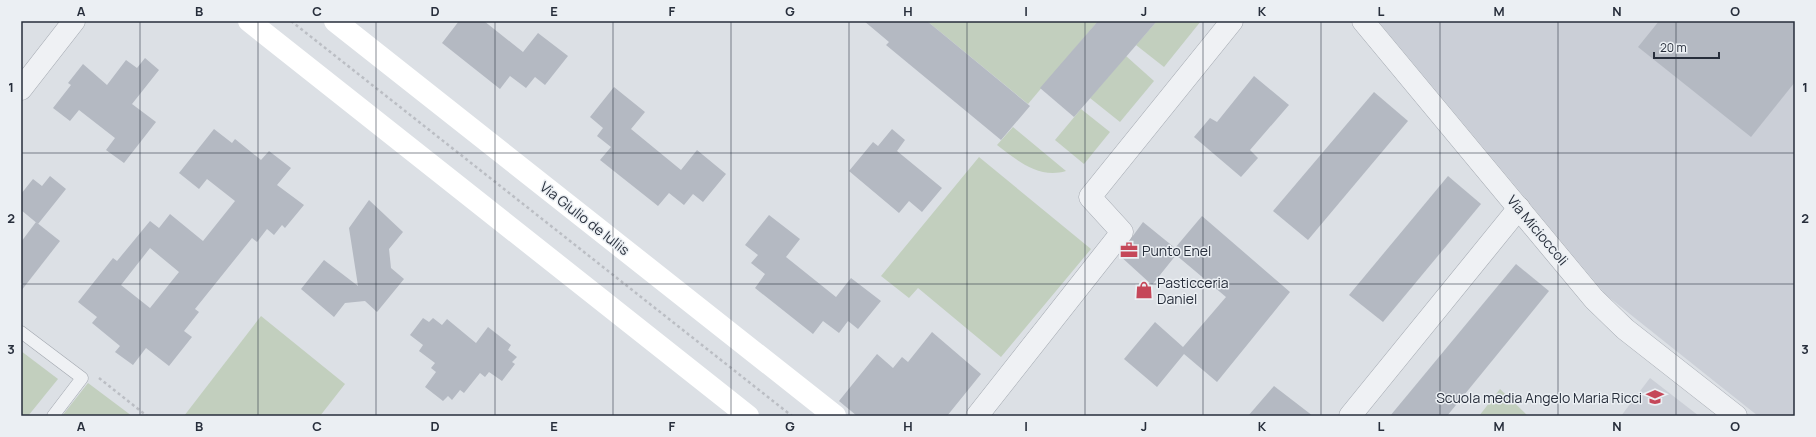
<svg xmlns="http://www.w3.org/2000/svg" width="1816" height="437" font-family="Manrope,sans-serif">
<rect width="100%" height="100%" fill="#dce0e5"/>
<g fill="#cbcfd7">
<path d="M 1378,21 L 1795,21 L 1795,416 L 1758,416 L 1606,295 Z"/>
<path d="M 1650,378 L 1699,416 L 1621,416 Z"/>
</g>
<g fill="#c2cfbe">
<path d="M 927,21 L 1098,21 L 1028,104 Z"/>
<path d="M 1157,21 L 1201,21 L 1164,67 L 1136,45 Z"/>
<path d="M 1126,56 L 1154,81 L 1120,122 L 1090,98 Z"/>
<path d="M 1081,109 L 1110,132 L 1084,164 L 1055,140 Z"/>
<path d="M 1013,127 L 1066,171 C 1039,179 1018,161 997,145 Z"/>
<path d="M 979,157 L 1091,249 L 1001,357 L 918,288 L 909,298 L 881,276 Z"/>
<path d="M 261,316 L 345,384 L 320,416 L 184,416 Z"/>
<path d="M 21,351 L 58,379 L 28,416 L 21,416 Z"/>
<path d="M 88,383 L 132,416 L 62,416 Z"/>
<path d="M 1500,389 L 1528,416 L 1479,416 Z"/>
</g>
<g fill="#b4b9c2" fill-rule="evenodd">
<path d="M 459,21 L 484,21 L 523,52 L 538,33 L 568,56 L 545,85 L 535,77 L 526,88 L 510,76 L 500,89 L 442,43 Z"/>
<path d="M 864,21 L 927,21 L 1030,106 L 1001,140 L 886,45 L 889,42 Z"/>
<path d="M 1098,21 L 1157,21 L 1074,117 L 1040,88 Z"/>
<path d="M 1659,21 L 1795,21 L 1795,82 L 1751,137 L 1638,47 Z"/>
<path d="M 145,58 L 159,70 L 132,104 L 156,122 L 124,163 L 106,150 L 115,138 L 79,110 L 70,121 L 53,108 L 71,85 L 68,83 L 83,64 L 107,85 L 126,60 L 137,68 Z"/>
<path d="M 1254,76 L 1289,105 L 1250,150 L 1258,158 L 1241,177 L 1194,137 L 1210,118 L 1217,122 Z"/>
<path d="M 614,87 L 645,112 L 631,129 L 681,170 L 697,150 L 726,174 L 703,202 L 693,194 L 684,205 L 669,193 L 658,206 L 600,160 L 611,147 L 597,136 L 603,128 L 590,117 Z"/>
<path d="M 1374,92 L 1408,121 L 1308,240 L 1273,211 Z"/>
<path d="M 214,129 L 232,143 L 235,139 L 261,160 L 269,151 L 291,168 L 277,185 L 304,205 L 285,228 L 282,225 L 274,235 L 267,229 L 257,242 L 252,238 L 195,309 L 199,312 L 184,331 L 192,337 L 169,366 L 146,348 L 133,365 L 115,352 L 120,346 L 92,323 L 97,317 L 78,302 L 113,258 L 117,261 L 150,221 L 159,228 L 170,214 L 203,241 L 235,201 L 207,179 L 199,189 L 179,173 ZM 150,248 L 179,272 L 150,308 L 121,285 Z"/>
<path d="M 892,129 L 905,140 L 897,151 L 942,188 L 922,212 L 909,201 L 899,213 L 849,171 L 873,142 L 878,146 Z"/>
<path d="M 50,176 L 66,189 L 38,224 L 21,210 L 21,194 L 33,179 L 42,186 Z"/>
<path d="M 1448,176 L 1481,204 L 1383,322 L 1349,295 Z"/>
<path d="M 369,200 L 403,232 L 389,249 L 391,268 L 404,279 L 377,312 L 365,301 L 345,303 L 334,317 L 301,289 L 324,260 L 358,286 L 349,228 Z"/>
<path d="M 769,215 L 800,239 L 786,257 L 836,297 L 851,278 L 881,301 L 858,329 L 848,321 L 839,333 L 823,321 L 813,334 L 755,288 L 765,274 L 751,263 L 758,255 L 745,245 Z"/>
<path d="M 1202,216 L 1290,292 L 1217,382 L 1184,354 L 1157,387 L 1124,359 L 1155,322 L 1183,347 L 1226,297 L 1176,255 L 1152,285 L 1119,255 L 1143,222 L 1175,248 Z"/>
<path d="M 36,222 L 60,241 L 21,291 L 21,242 Z"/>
<path d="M 1516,264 L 1549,291 L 1447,416 L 1390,416 Z"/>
<path d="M 423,318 L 429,322 L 433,318 L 442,325 L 447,319 L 476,343 L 488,327 L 511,345 L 508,350 L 517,357 L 512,362 L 515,364 L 502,381 L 489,372 L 485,377 L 480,373 L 464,393 L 460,390 L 452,400 L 448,396 L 443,401 L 425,387 L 436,372 L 431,368 L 435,363 L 419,351 L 423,345 L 410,335 Z"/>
<path d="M 932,332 L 981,374 L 947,416 L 857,416 L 839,401 L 877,354 L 893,368 L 902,357 L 908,362 Z"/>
<path d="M 1274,386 L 1313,416 L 1248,416 Z"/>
</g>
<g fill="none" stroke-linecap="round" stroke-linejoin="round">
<g stroke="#a2a7af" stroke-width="13">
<path id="lane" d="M 21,332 L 82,378 L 53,416"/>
</g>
<g stroke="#a2a7af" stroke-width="23">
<g id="street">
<path d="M 1363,21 L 1594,299 L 1625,329 L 1736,416"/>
<path d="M 21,89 L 74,21"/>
<path d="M 977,416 L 1122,232 L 1090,197 L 1232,21"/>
<path d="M 1350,416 L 1519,208"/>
</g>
</g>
<g stroke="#bbbec4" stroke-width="2.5" stroke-dasharray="3 3" stroke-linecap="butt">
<path d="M 291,21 L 792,416"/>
<path d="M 99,378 L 147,416"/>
</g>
<use href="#lane" stroke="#eff1f4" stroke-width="12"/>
<use href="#street" stroke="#eff1f4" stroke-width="22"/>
<g stroke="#fff" stroke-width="22">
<path d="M 249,21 L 748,416"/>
<path d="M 335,21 L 835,416"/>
</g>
</g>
<path fill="none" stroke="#272e3b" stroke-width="1" stroke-opacity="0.55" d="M 140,21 L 140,416M 258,21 L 258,416M 376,21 L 376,416M 495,21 L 495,416M 613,21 L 613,416M 731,21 L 731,416M 849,21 L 849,416M 967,21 L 967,416M 1085,21 L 1085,416M 1203,21 L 1203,416M 1321,21 L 1321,416M 1440,21 L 1440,416M 1558,21 L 1558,416M 1676,21 L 1676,416M 21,153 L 1795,153M 21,284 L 1795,284"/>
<defs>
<g id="office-bare" transform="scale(1.38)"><path d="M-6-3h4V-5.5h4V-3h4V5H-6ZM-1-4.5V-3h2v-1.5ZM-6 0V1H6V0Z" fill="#c54759" stroke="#ebeff3" stroke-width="2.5" paint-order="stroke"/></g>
<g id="shop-bare" transform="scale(1.38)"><path d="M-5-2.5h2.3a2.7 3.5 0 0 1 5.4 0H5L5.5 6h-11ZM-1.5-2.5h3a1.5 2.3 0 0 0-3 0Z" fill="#c54759" stroke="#ebeff3" stroke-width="2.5" paint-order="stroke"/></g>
<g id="school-bare" transform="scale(1.38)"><path d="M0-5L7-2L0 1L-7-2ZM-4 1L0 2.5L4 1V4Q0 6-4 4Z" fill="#c54759" stroke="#ebeff3" stroke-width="2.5" paint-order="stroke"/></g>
</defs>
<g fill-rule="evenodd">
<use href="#office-bare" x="1129" y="250"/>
<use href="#shop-bare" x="1144" y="290"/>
<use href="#school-bare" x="1655" y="397"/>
</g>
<g text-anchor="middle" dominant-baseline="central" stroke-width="3" stroke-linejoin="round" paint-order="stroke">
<g font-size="14" fill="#272e3b" stroke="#ebeff3">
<text transform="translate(585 218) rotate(38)">Via Giulio de Iuliis</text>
<text transform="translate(1538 230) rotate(50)">Via Micioccoli</text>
</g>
<g font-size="14" fill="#272e3b" stroke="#ebeff3" text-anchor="start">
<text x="1142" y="250">Punto Enel</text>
<text x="1157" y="282">Pasticceria<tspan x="1157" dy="16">Daniel</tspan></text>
<text x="1642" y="397" text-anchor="end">Scuola media Angelo Maria Ricci</text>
</g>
</g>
<rect width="1816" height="437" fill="none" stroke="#ebeff3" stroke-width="44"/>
<path d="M1654 52v6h65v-6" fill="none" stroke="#272e3b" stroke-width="2"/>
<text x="1660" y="52" font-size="12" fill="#272e3b" stroke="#ebeff3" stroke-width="3" paint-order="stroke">20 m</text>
<rect x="22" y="22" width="1772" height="393" fill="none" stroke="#272e3b" stroke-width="1.5"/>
<g font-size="13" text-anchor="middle" font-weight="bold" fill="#272e3b">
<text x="81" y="16">A</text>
<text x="199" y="16">B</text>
<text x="317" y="16">C</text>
<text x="435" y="16">D</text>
<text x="554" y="16">E</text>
<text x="672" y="16">F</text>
<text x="790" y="16">G</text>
<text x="908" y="16">H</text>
<text x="1026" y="16">I</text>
<text x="1144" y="16">J</text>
<text x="1262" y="16">K</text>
<text x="1381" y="16">L</text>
<text x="1499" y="16">M</text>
<text x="1617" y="16">N</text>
<text x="1735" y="16">O</text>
<text x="11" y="92">1</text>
<text x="1805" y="92">1</text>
<text x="11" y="223">2</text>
<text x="1805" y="223">2</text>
<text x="11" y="354">3</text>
<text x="1805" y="354">3</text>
<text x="81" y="431">A</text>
<text x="199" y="431">B</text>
<text x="317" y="431">C</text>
<text x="435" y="431">D</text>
<text x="554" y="431">E</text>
<text x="672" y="431">F</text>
<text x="790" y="431">G</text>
<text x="908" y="431">H</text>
<text x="1026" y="431">I</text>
<text x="1144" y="431">J</text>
<text x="1262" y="431">K</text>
<text x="1381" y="431">L</text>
<text x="1499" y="431">M</text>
<text x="1617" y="431">N</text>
<text x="1735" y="431">O</text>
</g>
</svg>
